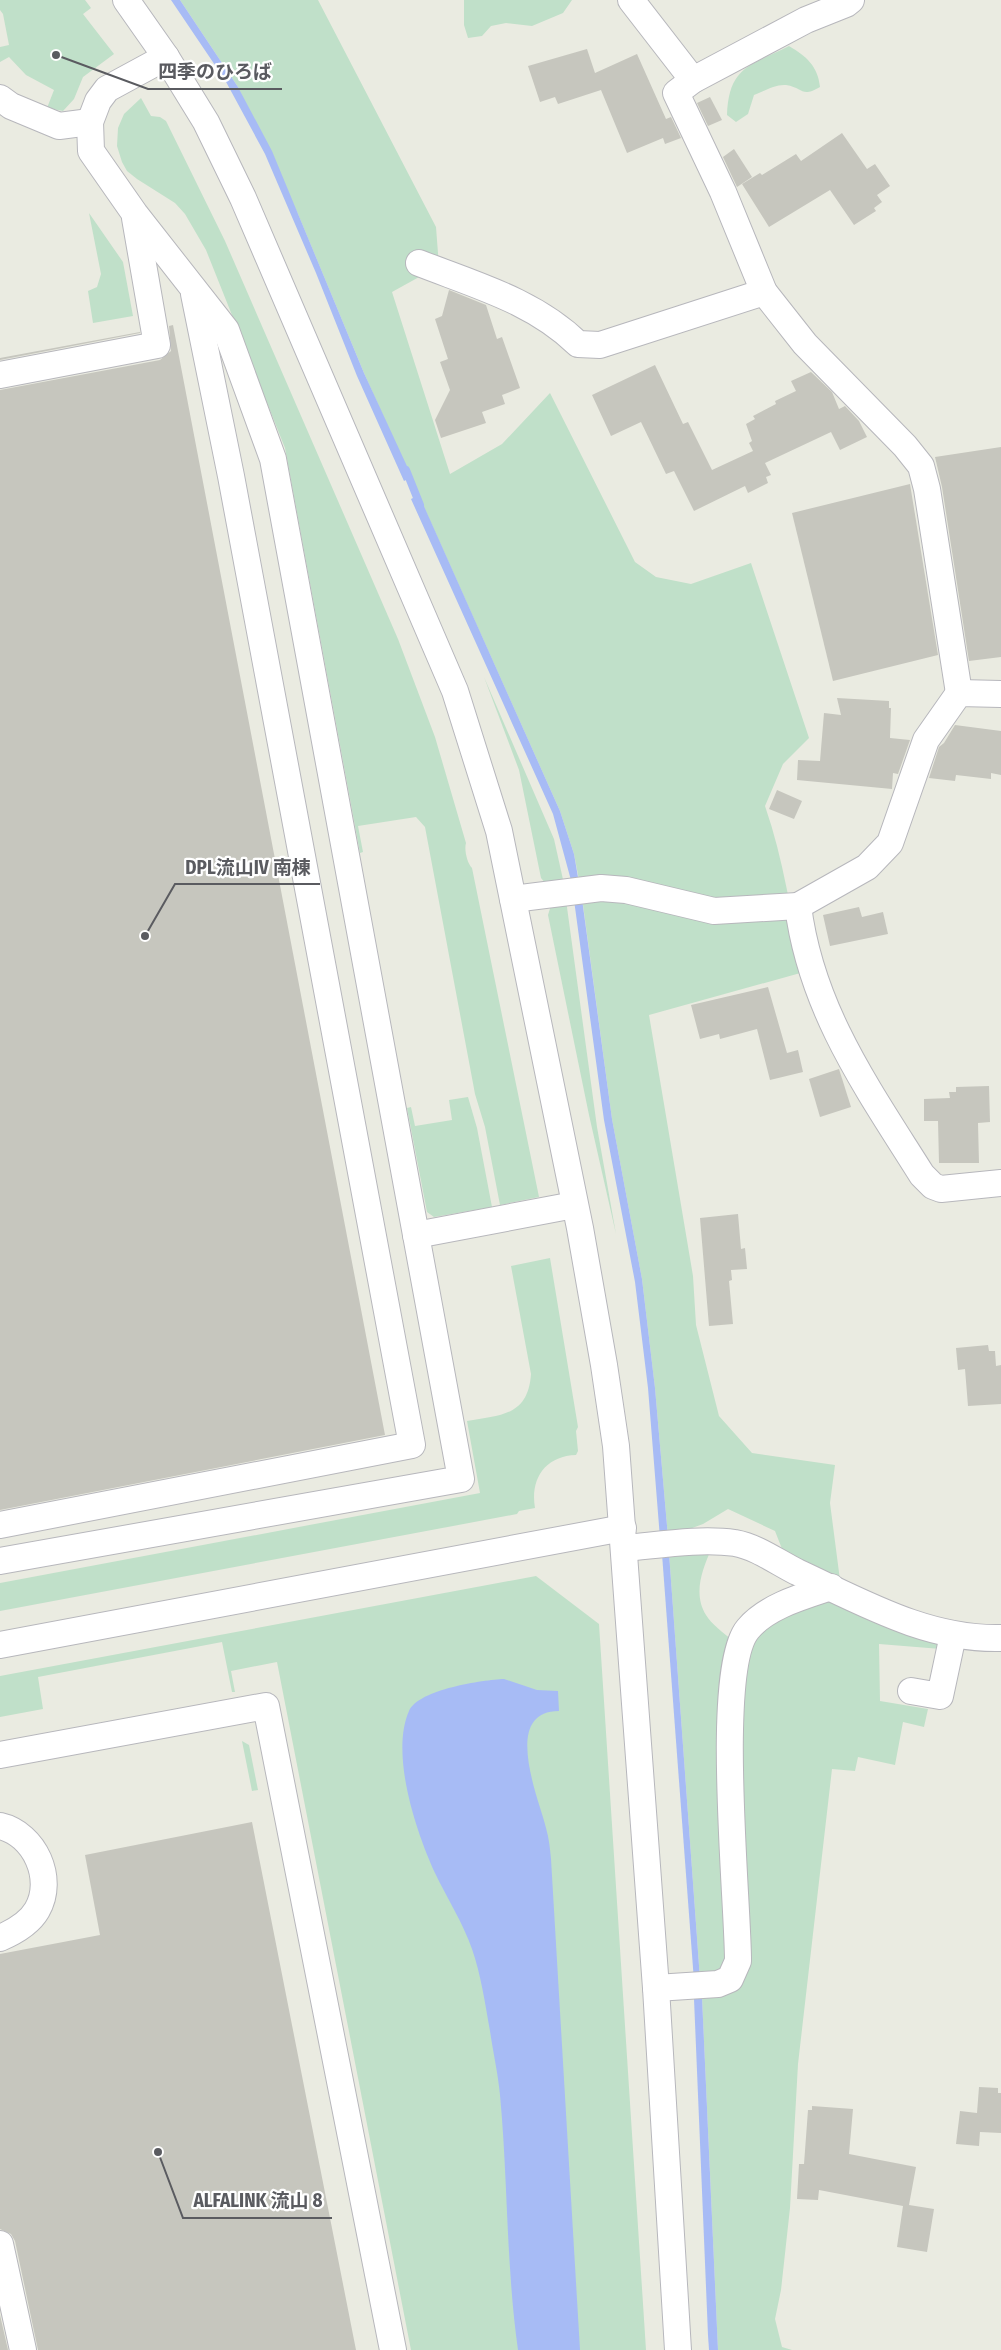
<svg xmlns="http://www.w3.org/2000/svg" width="1001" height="2350" font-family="'Fira Sans Condensed','Noto Sans JP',sans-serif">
<rect width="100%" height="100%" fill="#eaebe1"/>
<g fill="#c0e0c9">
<path d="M 0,0 L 85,0 L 91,8 L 83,14 L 114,54 L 83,77 L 74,99 L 63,111 L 47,108 L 54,90 L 26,75 L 9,57 L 0,62 L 0,47 L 9,45 L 3,14 L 0,10 Z"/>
<path d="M 180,0 L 318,0 L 436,227 L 439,266 L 392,292 L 450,474 L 502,444 L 550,393 L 635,562 L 656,577 L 691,584 L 751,563 L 809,738 L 783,764 L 765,806 C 784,860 791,917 804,972 L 649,1015 L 693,1276 L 696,1325 L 719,1416 L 752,1453 L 835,1465 L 830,1503 L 840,1580 L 784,1554 L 775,1531 L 728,1509 L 703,1524 L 668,1537 L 655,1388 L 642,1279 L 612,1119 L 581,890 L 574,854 L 560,811 L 364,373 L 298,214 L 238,87 Z"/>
<path d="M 464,0 L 572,0 L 563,13 L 532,26 L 506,23 L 491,26 L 482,36 L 468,38 L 464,25 Z"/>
<path d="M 789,46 C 806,56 818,66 820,87 C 801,98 804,88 786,85 C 776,84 764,91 754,95 L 748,114 L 736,122 L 727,115 C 729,66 750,66 789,46 Z"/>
<path d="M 141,98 L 151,116 L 160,117 L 166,121 L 225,241 L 398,639 L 435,737 L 466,843 C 464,849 467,863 472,868 L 539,1197 L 500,1205 L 485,1127 L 475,1094 L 425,827 L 416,817 L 358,826 L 363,852 L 360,853 L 285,448 L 206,250 L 185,214 L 175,203 L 137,179 L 127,171 L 122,162 L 117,146 L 118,128 L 124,114 Z"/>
<path d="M 89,213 L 123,262 L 133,316 L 93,323 L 88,291 L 97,287 L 101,274 Z"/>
<path d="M 484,677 L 554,839 L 564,884 L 546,884 L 541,878 L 519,770 Z"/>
<path d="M 566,900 L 597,1127 L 616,1234 L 589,1115 L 548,915 L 552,902 Z"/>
<path d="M 468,1097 L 477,1128 L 492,1207 L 434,1217 L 427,1212 L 407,1108 L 411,1107 L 415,1126 L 452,1120 L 449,1100 Z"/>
<path d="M 550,1258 L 578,1427 L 576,1431 L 578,1451 L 576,1455 C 545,1456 530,1479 535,1508 L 519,1511 L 517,1514 L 0,1611 L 0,1583 L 480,1493 L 467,1421 C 501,1415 528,1416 531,1374 L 511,1266 Z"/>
<path d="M 711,1550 C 702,1570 693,1594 706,1615 C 711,1624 724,1633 732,1640 L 728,1968 L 700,1979 L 669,1553 Z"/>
<path d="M 536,1576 L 599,1624 L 646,2350 L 411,2350 L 277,1662 L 231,1671 L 235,1692 L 232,1692 L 222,1642 L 38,1677 L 43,1709 L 0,1717 L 0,1676 Z"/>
<path d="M 829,1599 L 943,1640 L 941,1649 L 879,1644 L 880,1701 L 928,1709 L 924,1727 L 903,1722 L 895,1765 L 858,1757 L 855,1771 L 832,1769 L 798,2064 L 790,2208 L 781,2290 L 775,2319 L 782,2347 L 792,2350 L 718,2350 L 702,1997 L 733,1984 L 746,1648 L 772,1621 Z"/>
<path d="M 242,1741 L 249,1745 L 258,1790 L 252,1791 Z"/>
</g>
<g fill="#a7bbf5">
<path d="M 171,0 L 180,0 L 238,87 L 272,151 L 364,373 L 412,477 L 404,481 L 357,376 L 316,273 L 265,154 L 225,80 Z"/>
<path d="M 419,495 L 560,811 L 574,854 L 579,883 L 572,884 L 553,814 L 411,499 Z"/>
<path d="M 582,899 L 612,1119 L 642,1279 L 655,1388 L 668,1537 L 660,1538 L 648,1388 L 635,1282 L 604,1120 L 574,900 Z"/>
<path d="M 669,1553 L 700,1979 L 694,1981 L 662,1554 Z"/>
<path d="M 504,1679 L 537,1690 L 558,1691 L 559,1711 C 501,1711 539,1799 546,1828 C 549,1838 550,1849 551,1859 L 580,2350 L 518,2350 C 506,2265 508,2180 500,2095 C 498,2073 493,2052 490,2031 C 485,2003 481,1975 472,1949 C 463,1923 447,1898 435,1873 C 416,1832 390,1754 409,1711 C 419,1689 483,1680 504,1679 Z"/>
<path d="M 702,1997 L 718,2350 L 709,2350 L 708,2335 L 694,1999 Z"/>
</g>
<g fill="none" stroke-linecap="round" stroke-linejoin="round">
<path stroke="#a7bbf5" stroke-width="8" d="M 406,470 L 420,505"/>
</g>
<g fill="#c6c6be">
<path d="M 587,49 L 595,73 L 637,54 L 666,119 L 671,117 L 681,138 L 665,144 L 663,138 L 627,153 L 601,90 L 558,104 L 555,97 L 540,102 L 528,66 Z"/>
<path d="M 710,97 L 722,120 L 708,126 L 697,103 Z"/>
<path d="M 842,133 L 867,169 L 875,164 L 890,186 L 877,195 L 882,202 L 874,208 L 876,211 L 854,225 L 830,190 L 769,227 L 742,184 L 760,173 L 762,175 L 796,154 L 801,161 Z"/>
<path d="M 734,149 L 752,177 L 737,187 L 723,157 Z"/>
<path d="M 449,290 L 486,305 L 497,339 L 502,337 L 520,388 L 502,395 L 505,404 L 482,412 L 486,423 L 441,438 L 435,420 L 450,390 L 440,362 L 448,359 L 435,319 L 442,316 Z"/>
<path d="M 173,325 L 385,1435 L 0,1510 L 0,390 L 160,360 L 171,351 L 169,326 Z"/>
<path d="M 140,332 L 140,333 L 0,360 L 0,358 Z"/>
<path d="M 655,365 L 683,424 L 688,422 L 712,470 L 753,451 L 749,443 L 752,441 L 746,424 L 755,419 L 753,416 L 776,404 L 775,401 L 796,391 L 791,381 L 811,372 L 832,392 L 839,409 L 845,406 L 859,421 L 867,437 L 840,450 L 831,432 L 765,463 L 771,475 L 766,477 L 768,483 L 748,493 L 745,486 L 694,511 L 674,471 L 666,474 L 641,422 L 611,436 L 592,395 Z"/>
<path d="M 1001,447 L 1001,657 L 969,661 L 942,487 L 935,457 Z"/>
<path d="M 910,484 L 938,655 L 833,681 L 792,513 Z"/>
<path d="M 837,698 L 889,701 L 889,708 L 891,708 L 890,738 L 910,740 L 898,774 L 893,773 L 892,789 L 797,780 L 798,760 L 820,761 L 824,713 L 841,715 Z"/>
<path d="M 955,725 L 1001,731 L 1001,775 L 991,773 L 991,779 L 956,775 L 955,781 L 929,778 L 939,747 L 944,743 Z"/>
<path d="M 777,790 L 802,801 L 794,819 L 769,809 Z"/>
<path d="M 859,907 L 862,917 L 883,912 L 888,934 L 830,946 L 823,915 Z"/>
<path d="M 768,987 L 787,1053 L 798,1050 L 803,1072 L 770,1080 L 757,1029 L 720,1039 L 719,1034 L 700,1039 L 691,1005 Z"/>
<path d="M 839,1069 L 851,1107 L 820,1117 L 809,1079 Z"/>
<path d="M 989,1086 L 990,1122 L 978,1123 L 979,1163 L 939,1163 L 938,1121 L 924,1121 L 924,1099 L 950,1098 L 949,1092 L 956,1092 L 956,1087 Z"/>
<path d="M 738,1214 L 741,1249 L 745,1248 L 747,1269 L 731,1270 L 732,1280 L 729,1281 L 733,1324 L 709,1326 L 700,1218 Z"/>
<path d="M 988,1345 L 989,1351 L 995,1351 L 996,1366 L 1001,1365 L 1001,1404 L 968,1406 L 965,1369 L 958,1370 L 956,1348 Z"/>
<path d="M 252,1822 L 356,2350 L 38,2350 L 15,2241 L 11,2234 L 0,2229 L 0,1954 L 100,1935 L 85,1855 Z"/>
<path d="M 979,2087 L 998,2088 L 998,2093 L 1001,2093 L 1001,2133 L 980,2132 L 979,2146 L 956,2144 L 960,2111 L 977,2113 Z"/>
<path d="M 812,2106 L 853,2109 L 849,2154 L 916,2167 L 909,2205 L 934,2209 L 927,2252 L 897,2247 L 903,2206 L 819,2190 L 818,2200 L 797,2199 L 799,2164 L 804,2164 L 808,2110 L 812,2110 Z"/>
<path d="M 0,2315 L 8,2350 L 0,2350 Z"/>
</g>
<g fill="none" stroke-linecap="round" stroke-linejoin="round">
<g stroke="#b7b7bc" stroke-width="28">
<g id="minor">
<path d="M 126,0 L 166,57 L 206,122 L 243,198 L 455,691 L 499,831 L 580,1228 L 604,1365 L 616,1446 L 656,1988 L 678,2350"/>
<path d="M 631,0 L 693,80"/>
<path d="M 851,0 L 846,4 L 806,20 L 693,80 L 676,93 L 723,192 L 764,292 L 805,344 L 905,446 L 921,466 L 927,489 L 959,693"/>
<path d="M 0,98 L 11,106 L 59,126 L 90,122"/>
<path d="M 419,263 C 475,285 534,301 578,344 L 600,345 L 764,292"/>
<path d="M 0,375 L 157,345 L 135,218"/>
<path d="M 513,899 L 601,888 L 626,890 L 714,911 L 798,906 L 867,867 L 890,843 L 926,740 L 959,693 L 1001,694"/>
<path d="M 798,906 C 811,1010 868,1089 922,1175 L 933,1186 L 941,1189 L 1001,1183"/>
<path d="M 416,1235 L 574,1205"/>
<path d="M 0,1525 L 412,1445 L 231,476 L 194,294"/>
<path d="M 625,1548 C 659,1545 700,1538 735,1543 C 757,1547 777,1562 797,1572 C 862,1602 927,1640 1001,1638"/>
<path d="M 0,1561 L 461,1479 L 273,459 L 226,330 L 135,214 L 91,151 L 90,122 L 98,101 L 107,89 L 166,57"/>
<path d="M 0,1645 L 623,1528"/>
<path d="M 911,1691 L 940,1696 L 953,1635"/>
<path d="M 0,1755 L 266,1706 L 393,2350"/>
<path d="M 0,1826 C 35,1834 55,1879 37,1910 C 29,1924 14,1932 0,1938"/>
<path d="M 656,1988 L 718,1984 L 730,1979 L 738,1961 C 738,1900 714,1669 748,1629 C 767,1606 804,1596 831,1587"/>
<path d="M 0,2244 L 23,2350"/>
</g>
</g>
<use href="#minor" stroke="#fff" stroke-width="26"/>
</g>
<path fill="none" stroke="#5a5b60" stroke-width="2" d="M56 55L148 89H282M145 936L175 884H320M158 2152L183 2218H332"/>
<g fill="#5a5b60" stroke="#fff" stroke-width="2">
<circle cx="56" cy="55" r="5"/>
<circle cx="145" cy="936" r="5"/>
<circle cx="158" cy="2152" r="5"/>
</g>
<g font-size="19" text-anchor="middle" font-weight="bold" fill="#5a5b60" stroke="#fff" stroke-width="4.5" stroke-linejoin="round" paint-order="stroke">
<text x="215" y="78">四季のひろば</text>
<text x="248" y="874">DPL流山IV 南棟</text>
<text x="258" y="2207">ALFALINK 流山 8</text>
</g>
</svg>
